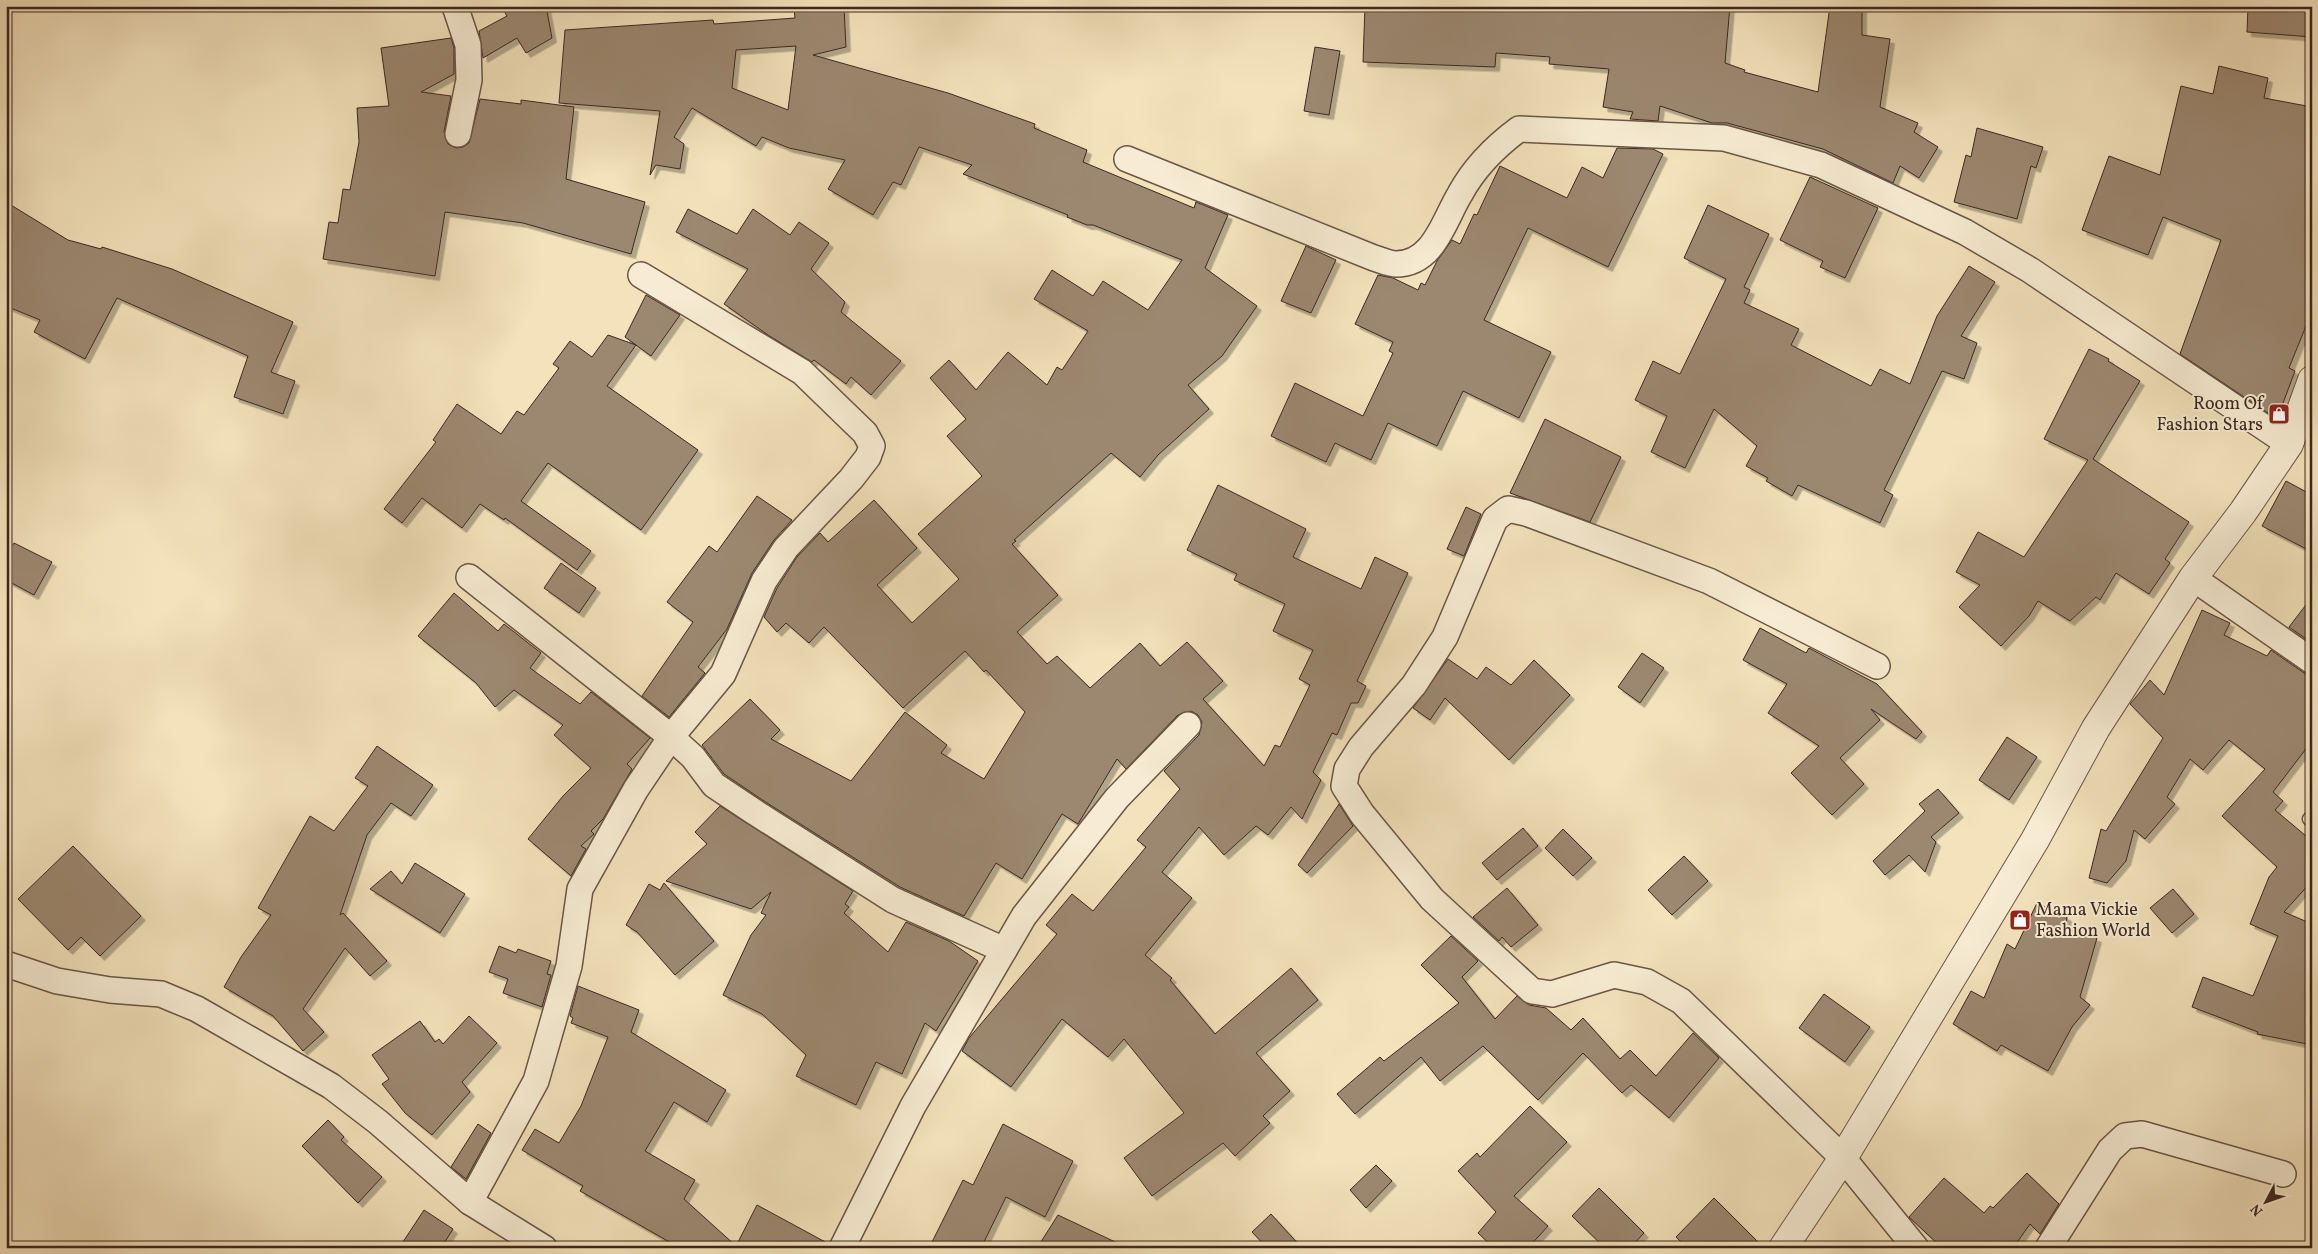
<svg xmlns="http://www.w3.org/2000/svg" width="2318" height="1254" font-family="Vollkorn,serif">
<defs>
<filter id="shadow"><feDropShadow dx="4.5" dy="4.5" stdDeviation="0" flood-color="#0004"/></filter>
</defs>
<rect width="100%" height="100%" fill="#f3e2bc"/>
<filter id="stains"><feTurbulence type="fractalNoise" baseFrequency=".004" numOctaves="4"/><feColorMatrix values="0 0 0 0 .2 0 0 0 0 .09 0 0 0 0 .02 0 0 0 .5 -.17"/></filter>
<radialGradient id="worn" r=".72"><stop offset=".6" stop-color="#630" stop-opacity="0"/><stop offset="1" stop-color="#630" stop-opacity=".3"/></radialGradient>
<g fill="#9c8871" stroke="#3d271f" fill-rule="evenodd" filter="url(#shadow)">
<path d="M 501,6 L 546,6 L 552,38 L 526,53 L 517,38 L 483,58 L 479,31 L 507,16 Z"/>
<path d="M 1365,6 L 1730,6 L 1725,63 L 1745,70 L 1744,72 L 1818,92 L 1830,6 L 1862,6 L 1862,35 L 1890,39 L 1880,107 L 1918,123 L 1914,132 L 1938,147 L 1919,178 L 1900,166 L 1893,183 L 1823,149 L 1727,123 L 1712,123 L 1660,106 L 1658,121 L 1630,119 L 1633,112 L 1603,107 L 1609,69 L 1549,64 L 1550,57 L 1496,53 L 1495,67 L 1363,62 Z"/>
<path d="M 2248,6 L 2312,6 L 2312,37 L 2247,32 Z"/>
<path d="M 794,8 L 844,8 L 846,47 L 813,55 L 948,93 L 1035,124 L 1034,128 L 1087,150 L 1083,162 L 1194,208 L 1196,202 L 1228,215 L 1205,268 L 1257,306 L 1222,356 L 1188,385 L 1209,409 L 1158,455 L 1140,477 L 1111,453 L 1014,540 L 1016,541 L 1012,544 L 1058,595 L 1017,632 L 1047,664 L 1057,656 L 1090,688 L 1140,643 L 1160,666 L 1187,642 L 1223,681 L 1203,699 L 1264,766 L 1275,745 L 1280,747 L 1310,685 L 1299,679 L 1313,650 L 1273,631 L 1285,604 L 1234,580 L 1237,574 L 1187,550 L 1218,485 L 1306,529 L 1293,557 L 1361,589 L 1375,557 L 1408,573 L 1357,681 L 1366,686 L 1358,703 L 1351,703 L 1337,735 L 1332,733 L 1313,772 L 1321,780 L 1302,819 L 1291,807 L 1268,835 L 1256,826 L 1224,855 L 1199,827 L 1162,872 L 1192,898 L 1145,955 L 1172,978 L 1170,980 L 1215,1034 L 1291,968 L 1318,1000 L 1256,1053 L 1290,1091 L 1263,1116 L 1270,1123 L 1235,1156 L 1223,1143 L 1152,1196 L 1124,1158 L 1184,1113 L 1124,1039 L 1108,1057 L 1062,1019 L 1011,1087 L 962,1051 L 969,1038 L 1057,934 L 1046,925 L 1072,894 L 1093,911 L 1146,847 L 1137,840 L 1180,789 L 1164,771 L 1199,735 L 1202,722 L 1198,715 L 1191,711 L 1178,715 L 1126,769 L 1117,759 L 1078,824 L 1062,814 L 1022,879 L 996,863 L 964,916 L 900,887 L 764,801 L 724,774 L 702,745 L 750,699 L 780,730 L 771,739 L 851,781 L 905,712 L 947,745 L 941,753 L 984,779 L 1025,712 L 986,670 L 984,672 L 965,651 L 903,708 L 824,627 L 809,643 L 786,623 L 777,632 L 764,617 L 777,588 L 797,557 L 820,533 L 828,542 L 874,500 L 917,548 L 877,585 L 912,623 L 959,579 L 918,534 L 982,476 L 947,436 L 966,419 L 930,378 L 949,360 L 976,390 L 1008,352 L 1047,385 L 1057,367 L 1062,370 L 1088,331 L 1034,299 L 1052,270 L 1093,296 L 1103,281 L 1148,310 L 1182,260 L 1093,225 L 1087,225 L 1067,217 L 1068,215 L 963,174 L 972,165 L 919,147 L 901,185 L 893,182 L 873,215 L 828,189 L 845,160 L 789,148 L 762,137 L 756,146 L 692,108 L 674,137 L 684,144 L 680,169 L 656,165 L 650,175 L 660,111 L 559,103 L 565,30 L 713,20 L 714,24 L 795,18 ZM 796,46 L 788,110 L 732,88 L 736,50 Z"/>
<path d="M 451,38 L 454,48 L 454,74 L 421,92 L 451,96 L 444,132 L 448,144 L 456,148 L 463,147 L 469,143 L 480,99 L 521,104 L 521,100 L 574,107 L 566,179 L 645,202 L 631,254 L 523,223 L 445,212 L 435,276 L 323,259 L 329,222 L 338,223 L 343,189 L 350,190 L 359,142 L 357,108 L 389,106 L 381,48 Z"/>
<path d="M 1315,47 L 1340,51 L 1329,115 L 1304,111 Z"/>
<path d="M 2219,66 L 2268,78 L 2264,98 L 2312,107 L 2312,311 L 2289,368 L 2295,371 L 2277,419 L 2180,354 L 2221,240 L 2163,217 L 2148,255 L 2082,230 L 2109,156 L 2160,175 L 2181,86 L 2213,94 Z"/>
<path d="M 1977,128 L 2043,147 L 2036,168 L 2031,166 L 2017,219 L 1954,202 L 1966,155 L 1971,157 Z"/>
<path d="M 1617,148 L 1653,149 L 1663,154 L 1608,267 L 1528,228 L 1484,320 L 1551,352 L 1519,418 L 1463,391 L 1437,446 L 1388,423 L 1371,460 L 1335,443 L 1326,462 L 1271,436 L 1295,383 L 1363,416 L 1393,353 L 1389,351 L 1393,342 L 1355,324 L 1378,275 L 1393,278 L 1418,290 L 1421,283 L 1425,285 L 1437,261 L 1452,240 L 1460,244 L 1474,214 L 1477,215 L 1500,166 L 1567,198 L 1582,167 L 1603,178 Z"/>
<path d="M 1810,177 L 1878,208 L 1845,278 L 1820,267 L 1823,261 L 1780,240 Z"/>
<path d="M 6,202 L 68,240 L 101,249 L 102,247 L 172,269 L 293,322 L 271,372 L 295,381 L 283,414 L 234,397 L 248,356 L 117,298 L 85,359 L 34,332 L 40,320 L 6,306 Z"/>
<path d="M 1708,205 L 1769,234 L 1744,287 L 1750,290 L 1744,303 L 1799,329 L 1791,345 L 1871,386 L 1880,369 L 1910,384 L 1937,316 L 1969,266 L 1995,282 L 1961,336 L 1977,343 L 1964,379 L 1942,371 L 1884,490 L 1893,495 L 1880,523 L 1798,485 L 1792,496 L 1766,481 L 1768,478 L 1746,466 L 1757,446 L 1714,409 L 1685,468 L 1651,452 L 1667,416 L 1635,400 L 1653,361 L 1680,374 L 1726,279 L 1684,258 Z"/>
<path d="M 688,209 L 737,234 L 753,209 L 790,235 L 799,222 L 829,243 L 811,269 L 845,302 L 841,312 L 901,361 L 871,395 L 851,377 L 846,384 L 814,360 L 812,362 L 768,335 L 724,304 L 748,269 L 676,232 Z"/>
<path d="M 1306,246 L 1336,260 L 1311,313 L 1281,301 Z"/>
<path d="M 646,295 L 680,315 L 651,356 L 625,337 Z"/>
<path d="M 608,335 L 636,345 L 607,386 L 698,450 L 641,530 L 548,463 L 521,501 L 591,551 L 577,570 L 505,518 L 504,520 L 480,504 L 462,528 L 422,498 L 402,523 L 384,509 L 436,442 L 433,440 L 457,404 L 501,434 L 517,411 L 524,415 L 559,368 L 553,364 L 570,341 L 592,357 Z"/>
<path d="M 2089,349 L 2109,359 L 2108,361 L 2140,381 L 2093,459 L 2189,522 L 2165,559 L 2170,563 L 2149,594 L 2116,573 L 2100,600 L 2096,597 L 2070,621 L 2038,601 L 2029,616 L 2001,646 L 1959,607 L 1980,585 L 1956,572 L 1978,532 L 2024,557 L 2088,460 L 2044,439 Z"/>
<path d="M 1545,419 L 1621,457 L 1590,522 L 1510,493 Z"/>
<path d="M 2286,481 L 2312,495 L 2312,552 L 2262,526 Z"/>
<path d="M 757,496 L 792,520 L 774,540 L 752,573 L 727,629 L 698,667 L 705,673 L 669,717 L 642,696 L 693,622 L 667,602 L 709,546 L 717,552 Z"/>
<path d="M 1466,507 L 1481,514 L 1464,556 L 1447,549 Z"/>
<path d="M 14,543 L 52,562 L 34,595 L 6,580 L 6,557 Z"/>
<path d="M 561,563 L 596,588 L 579,613 L 544,588 Z"/>
<path d="M 454,593 L 498,631 L 504,624 L 541,653 L 530,668 L 580,704 L 591,692 L 650,738 L 627,764 L 632,769 L 603,819 L 591,831 L 594,834 L 581,846 L 586,849 L 571,876 L 528,839 L 563,796 L 591,768 L 554,735 L 563,725 L 514,690 L 495,707 L 476,683 L 418,636 Z"/>
<path d="M 2312,597 L 2312,643 L 2289,627 Z"/>
<path d="M 2202,610 L 2230,623 L 2224,635 L 2267,656 L 2271,650 L 2304,673 L 2312,675 L 2312,741 L 2273,792 L 2283,801 L 2275,810 L 2312,841 L 2312,881 L 2284,912 L 2312,924 L 2312,1045 L 2257,1034 L 2258,1032 L 2192,1007 L 2203,977 L 2253,996 L 2278,936 L 2250,924 L 2269,877 L 2277,867 L 2222,816 L 2265,769 L 2229,740 L 2203,770 L 2190,759 L 2167,797 L 2175,804 L 2145,839 L 2134,830 L 2126,861 L 2107,883 L 2089,878 L 2101,829 L 2106,831 L 2163,738 L 2130,704 L 2150,680 L 2164,695 Z"/>
<path d="M 1760,628 L 1806,653 L 1809,648 L 1877,684 L 1922,732 L 1916,739 L 1871,709 L 1880,720 L 1840,758 L 1864,784 L 1832,815 L 1791,773 L 1819,746 L 1768,713 L 1787,684 L 1743,660 Z"/>
<path d="M 1642,653 L 1664,668 L 1640,703 L 1618,687 Z"/>
<path d="M 1448,659 L 1477,679 L 1486,667 L 1511,685 L 1534,660 L 1570,695 L 1509,760 L 1445,698 L 1430,720 L 1413,708 Z"/>
<path d="M 2007,737 L 2037,757 L 2009,800 L 1979,780 Z"/>
<path d="M 377,746 L 433,785 L 411,816 L 391,803 L 367,835 L 340,915 L 343,913 L 387,961 L 370,976 L 345,948 L 303,1009 L 324,1032 L 303,1051 L 273,1016 L 224,987 L 241,957 L 271,915 L 258,908 L 310,816 L 334,831 L 368,786 L 355,778 Z"/>
<path d="M 1938,789 L 1959,813 L 1931,837 L 1936,842 L 1925,872 L 1909,855 L 1885,875 L 1873,861 L 1925,811 L 1919,804 Z"/>
<path d="M 1339,804 L 1353,826 L 1307,873 L 1298,865 Z"/>
<path d="M 720,806 L 853,891 L 845,904 L 849,907 L 844,913 L 888,952 L 906,922 L 949,941 L 978,961 L 936,1031 L 925,1023 L 902,1074 L 876,1062 L 856,1105 L 796,1076 L 806,1055 L 762,1014 L 723,995 L 751,935 L 766,915 L 761,913 L 771,892 L 751,909 L 666,881 L 707,844 L 695,832 Z"/>
<path d="M 1523,828 L 1538,846 L 1497,880 L 1482,863 Z"/>
<path d="M 1563,829 L 1592,858 L 1573,876 L 1545,848 Z"/>
<path d="M 73,846 L 141,916 L 100,956 L 81,937 L 68,950 L 18,899 Z"/>
<path d="M 1684,856 L 1708,881 L 1672,915 L 1648,890 Z"/>
<path d="M 415,863 L 465,894 L 440,933 L 370,889 L 391,871 L 402,884 Z"/>
<path d="M 664,883 L 714,941 L 675,975 L 637,932 L 626,925 L 649,884 L 660,890 Z"/>
<path d="M 1507,888 L 1538,925 L 1511,947 L 1502,937 L 1499,941 L 1473,917 Z"/>
<path d="M 2173,889 L 2194,914 L 2172,933 L 2150,908 Z"/>
<path d="M 2037,903 L 2067,917 L 2066,928 L 2097,938 L 2080,997 L 2090,1005 L 2072,1027 L 2048,1071 L 2001,1045 L 1997,1051 L 1953,1024 L 1971,991 L 1984,998 L 2007,944 L 2015,949 Z"/>
<path d="M 1451,936 L 1478,961 L 1462,977 L 1495,1019 L 1517,996 L 1529,1005 L 1546,1008 L 1571,1030 L 1583,1018 L 1620,1059 L 1630,1050 L 1656,1076 L 1693,1033 L 1719,1058 L 1669,1118 L 1631,1085 L 1622,1093 L 1583,1053 L 1538,1100 L 1483,1046 L 1440,1081 L 1421,1057 L 1355,1114 L 1337,1094 L 1380,1057 L 1384,1061 L 1459,1003 L 1421,965 Z"/>
<path d="M 499,946 L 516,953 L 518,949 L 551,961 L 547,974 L 551,975 L 542,1007 L 503,993 L 508,979 L 489,972 Z"/>
<path d="M 578,986 L 639,1010 L 631,1032 L 726,1090 L 707,1122 L 674,1102 L 645,1151 L 695,1180 L 684,1199 L 736,1246 L 757,1205 L 829,1244 L 828,1248 L 680,1248 L 580,1191 L 583,1186 L 522,1150 L 535,1129 L 559,1143 L 581,1106 L 608,1037 L 571,1023 L 573,1018 L 570,1016 Z"/>
<path d="M 1824,994 L 1870,1027 L 1845,1062 L 1799,1028 Z"/>
<path d="M 469,1016 L 497,1043 L 462,1082 L 470,1092 L 432,1135 L 405,1113 L 382,1084 L 389,1079 L 372,1055 L 420,1021 L 435,1042 L 439,1039 L 443,1044 Z"/>
<path d="M 1530,1106 L 1567,1142 L 1514,1196 L 1548,1226 L 1528,1248 L 1494,1248 L 1478,1233 L 1496,1212 L 1458,1171 L 1477,1153 L 1480,1157 Z"/>
<path d="M 328,1120 L 344,1137 L 341,1140 L 382,1177 L 358,1203 L 302,1146 Z"/>
<path d="M 478,1124 L 491,1133 L 466,1179 L 451,1167 Z"/>
<path d="M 1003,1124 L 1073,1161 L 1045,1217 L 1006,1197 L 981,1248 L 929,1248 L 963,1180 L 973,1185 Z"/>
<path d="M 1376,1165 L 1392,1181 L 1366,1208 L 1350,1190 Z"/>
<path d="M 2027,1173 L 2059,1204 L 2040,1234 L 2030,1224 L 2013,1248 L 1942,1248 L 1909,1217 L 1944,1178 L 1984,1213 L 1990,1206 L 1993,1208 Z"/>
<path d="M 1599,1188 L 1644,1233 L 1630,1248 L 1605,1248 L 1572,1216 Z"/>
<path d="M 1714,1198 L 1764,1248 L 1687,1248 L 1676,1237 Z"/>
<path d="M 424,1210 L 453,1229 L 441,1248 L 399,1248 Z"/>
<path d="M 1271,1214 L 1302,1248 L 1267,1248 L 1252,1232 Z"/>
<path d="M 1058,1215 L 1128,1248 L 1037,1248 Z"/>
</g>
<g fill="none" stroke-linecap="round" stroke-linejoin="round">
<g stroke="#6a5646" stroke-width="15">
<path id="service" d="M 2309,819 L 2312,821"/>
</g>
<g stroke="#6a5646" stroke-width="28">
<g id="minor">
<path d="M 455,6 L 468,45 L 469,80 L 458,134"/>
<path d="M 1127,159 L 1374,258 C 1381,260 1389,264 1396,264 C 1434,264 1444,220 1460,194 C 1474,168 1496,146 1519,129 L 1724,138 L 1821,165 L 1965,232 L 2030,270 L 2289,444"/>
<path d="M 469,577 L 671,737 L 693,757 L 714,785 L 756,813 L 893,900 L 1004,950"/>
<path d="M 2193,578 L 2312,661"/>
<path d="M 1877,666 L 1709,581 L 1526,513 L 1508,509 L 1495,519 L 1445,637 L 1414,685 L 1361,747 L 1347,769 L 1344,786 L 1362,814 L 1432,899 L 1532,991 L 1552,994 L 1614,975 L 1647,982 L 1681,1001 L 1843,1158 L 1916,1248"/>
<path d="M 6,964 L 57,981 L 110,990 L 161,994 L 197,1009 L 331,1086 L 378,1122 L 470,1202 L 544,1248"/>
<path d="M 470,1202 L 536,1081 L 569,966 L 580,889 L 636,789 L 671,737 L 723,674 L 764,581 L 786,548 L 851,479 L 868,457 L 872,446 L 865,433 L 802,372 L 641,275"/>
<path d="M 842,1248 L 913,1106 L 1024,916 L 1117,798 L 1188,725"/>
<path d="M 2048,1248 L 2110,1150 L 2125,1136 L 2142,1134 L 2283,1174"/>
</g>
</g>
<g stroke="#6a5646" stroke-width="30">
<path id="tertiary" d="M 1783,1248 L 1843,1158 L 2035,840 L 2096,728 L 2193,578 L 2243,512 L 2289,444 L 2312,380"/>
</g>
<use href="#service" stroke="#f7ecd3" stroke-width="12"/>
<use href="#minor" stroke="#f7ecd3" stroke-width="25"/>
<use href="#tertiary" stroke="#f7ecd3" stroke-width="28"/>
</g>
<defs>
<g id="shop-square" transform="scale(1.125)"><rect x="-9" y="-9" width="18" height="18" rx="4" fill="#8f2418" stroke="#f7ecd3"/><path d="M-5-2.5h2.3a2.7 3.5 0 0 1 5.4 0H5L5.5 6h-11ZM-1.5-2.5h3a1.5 2.3 0 0 0-3 0Z" fill="#fff"/></g>
</defs>
<g fill-rule="evenodd">
<use href="#shop-square" x="2279" y="414"/>
<use href="#shop-square" x="2020" y="920"/>
</g>
<g text-anchor="middle" dominant-baseline="central" stroke-width="4" stroke-linejoin="round" paint-order="stroke">
<g font-size="18" fill="#3d271f" stroke="#f7ecd3" text-anchor="end">
<text x="2263" y="404">Room Of<tspan x="2263" dy="21">Fashion Stars</tspan></text>
<text x="2036" y="910" text-anchor="start">Mama Vickie<tspan x="2036" dy="21">Fashion World</tspan></text>
</g>
</g>
<rect width="2318" height="1254" fill="none" stroke="#f3e2bc" stroke-width="25"/>
<rect x="8" y="8" width="2303" height="1239" fill="none" stroke="#3d271f" stroke-width="2.5"/>
<rect x="12" y="12" width="2293" height="1229" fill="none" stroke="#3d271f"/>
<g transform="translate(2266 1202) rotate(229)" stroke="#f7ecd3" stroke-width="4" paint-order="stroke">
<path d="M0-4L9 19L0 12L-9 19Z" fill="#3d271f"/>
<text y="-8" font-size="14" font-weight="bold" text-anchor="middle" fill="#3d271f">N</text>
</g>
<rect width="100%" height="100%" filter="url(#stains)"/>
<rect width="100%" height="100%" fill="url(#worn)"/>
</svg>
